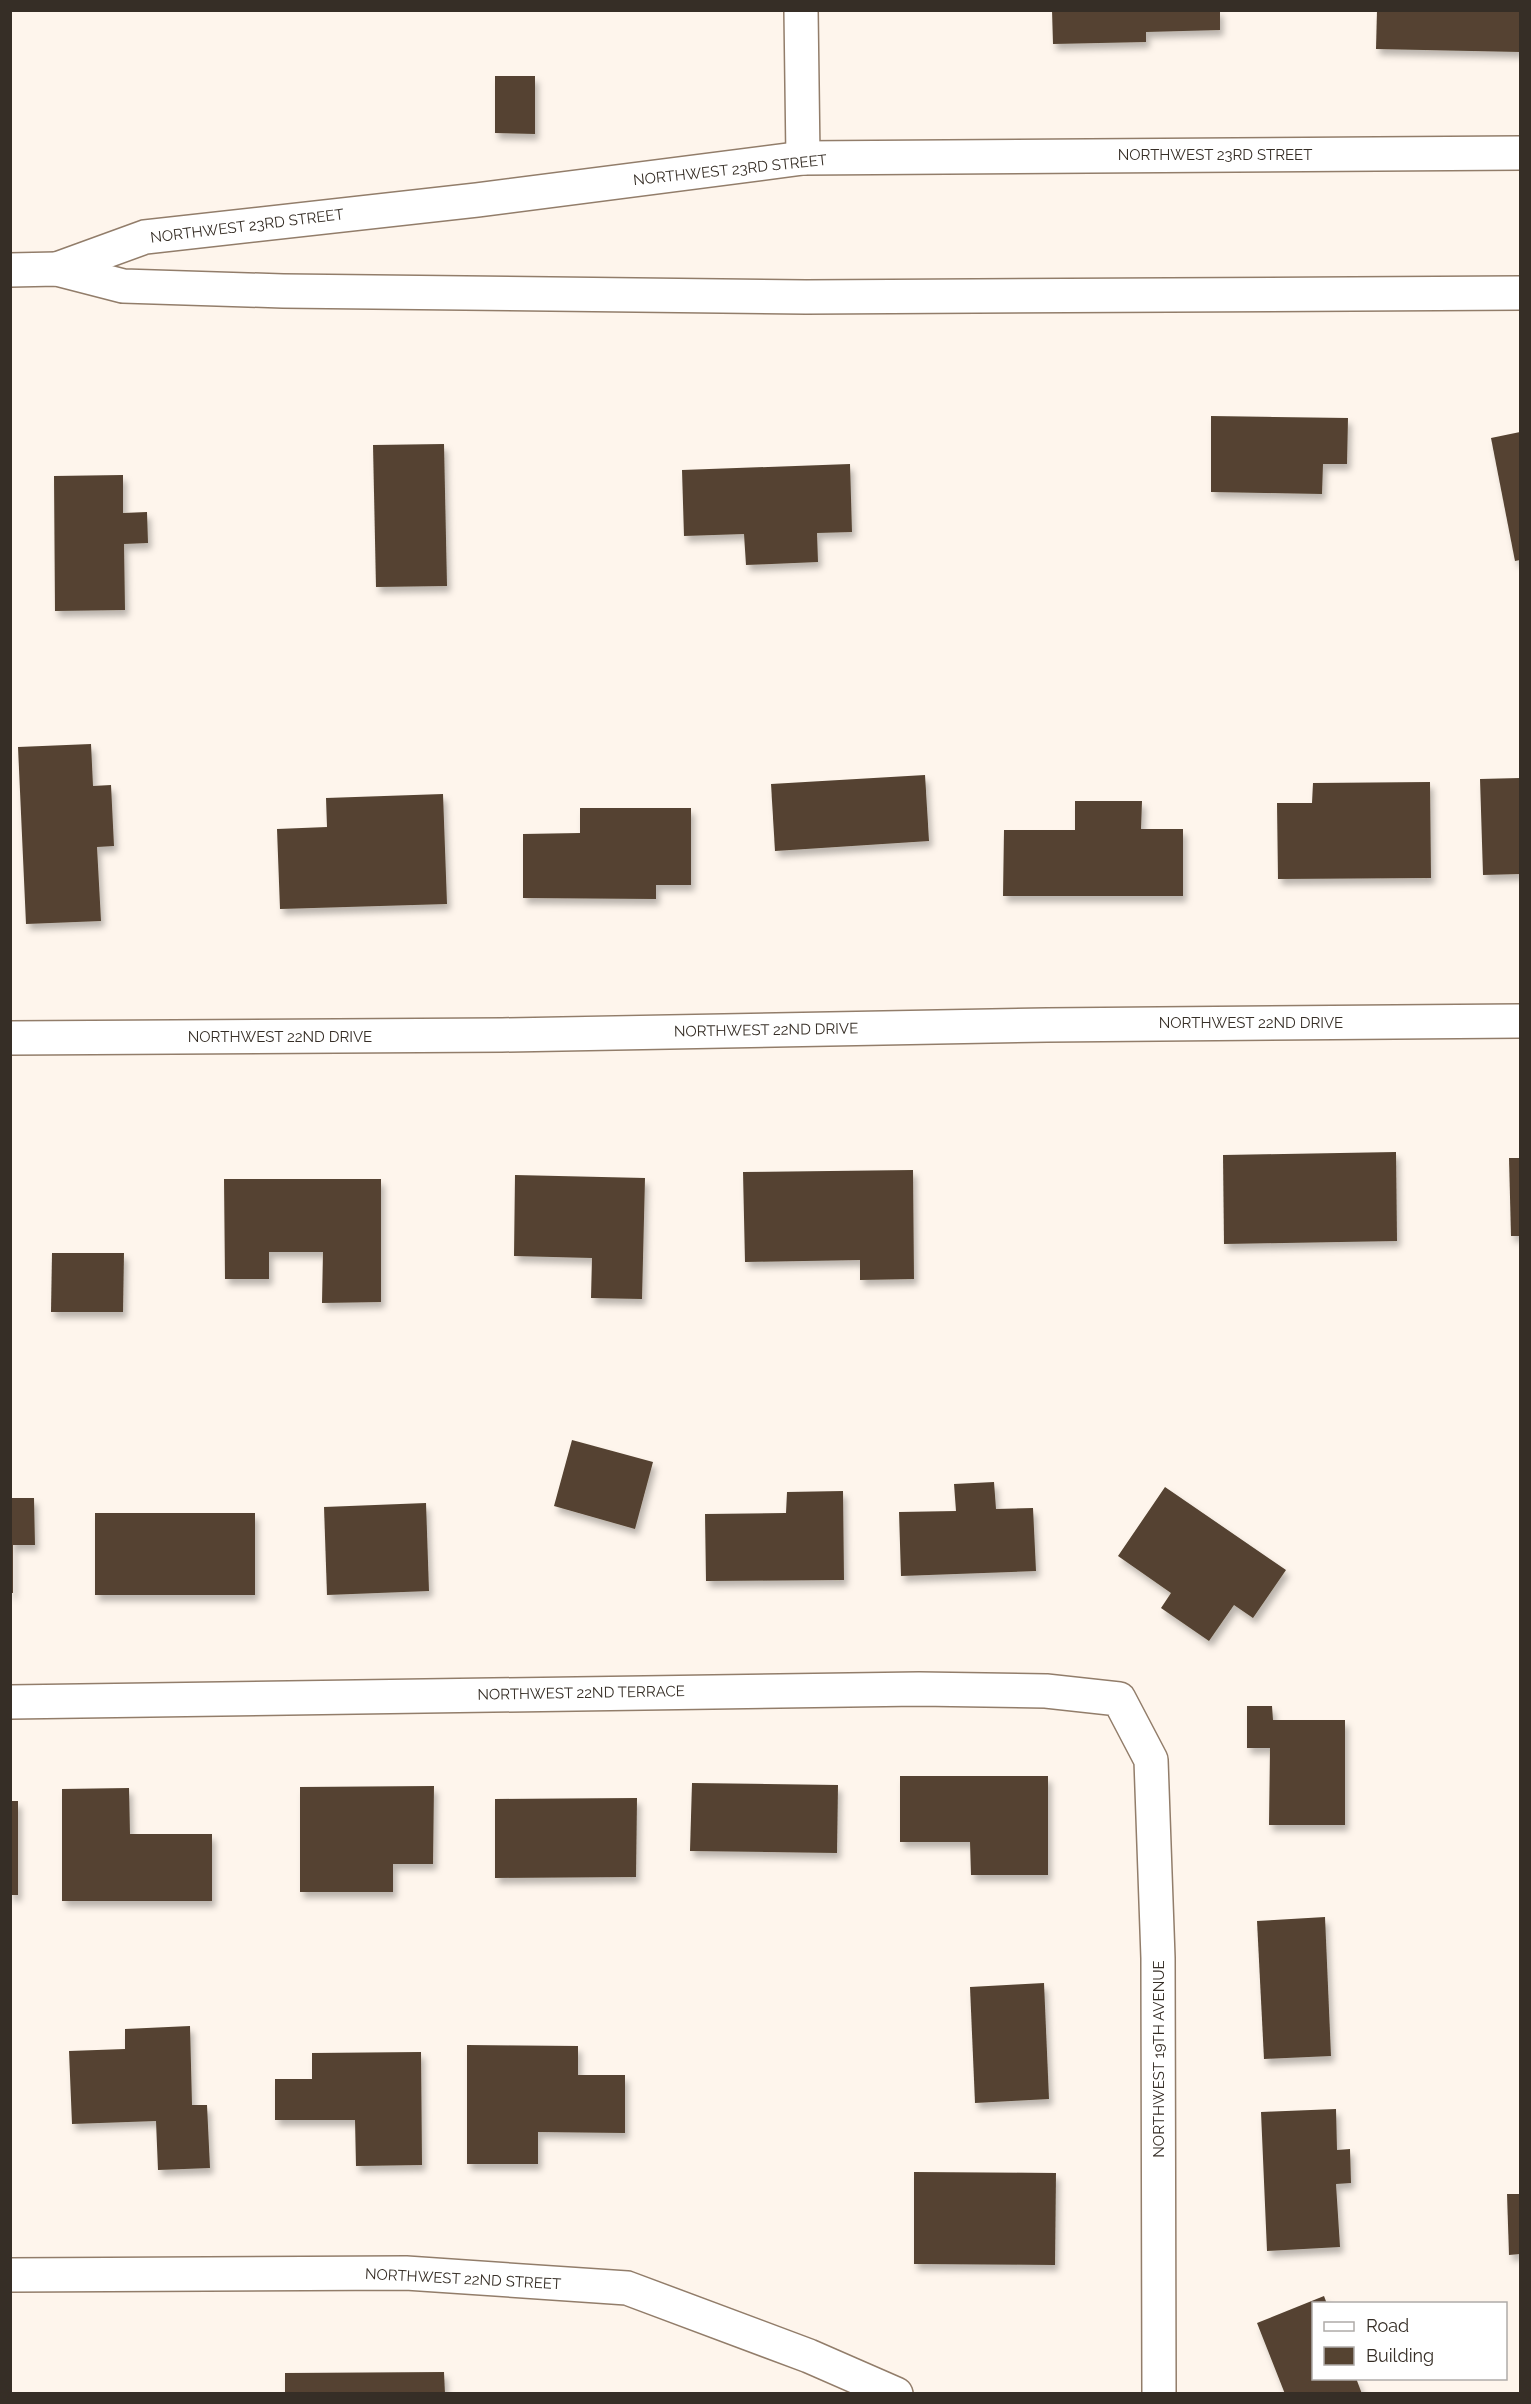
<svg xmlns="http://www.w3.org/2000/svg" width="1531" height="2404" font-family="Raleway,sans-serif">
<defs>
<filter id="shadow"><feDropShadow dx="3.5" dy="6" stdDeviation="3" flood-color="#0004"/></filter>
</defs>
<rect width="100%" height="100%" fill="#fef5ec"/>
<g fill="#554331" filter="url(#shadow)">
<path d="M 1052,10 L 1220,10 L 1220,30 L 1146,32 L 1146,42 L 1053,44 Z"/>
<path d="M 1377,10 L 1520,10 L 1520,52 L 1376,49 Z"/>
<path d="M 495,76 L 535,76 L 535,134 L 495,133 Z"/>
<path d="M 1211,416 L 1348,418 L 1347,464 L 1323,464 L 1322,494 L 1211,492 Z"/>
<path d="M 1520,432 L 1520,560 L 1515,561 L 1491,438 Z"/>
<path d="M 444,444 L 447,586 L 376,587 L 373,445 Z"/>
<path d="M 850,464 L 852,532 L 817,533 L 818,562 L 746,565 L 744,534 L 684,536 L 682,470 Z"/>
<path d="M 123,475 L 123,513 L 147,512 L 148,543 L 124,544 L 125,610 L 55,611 L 54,476 Z"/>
<path d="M 91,744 L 93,786 L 111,785 L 114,846 L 97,847 L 101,921 L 26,924 L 18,747 Z"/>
<path d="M 925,775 L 929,841 L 775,851 L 771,784 Z"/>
<path d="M 1520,778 L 1520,874 L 1483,875 L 1480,779 Z"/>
<path d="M 1430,782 L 1431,878 L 1278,879 L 1277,803 L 1312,803 L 1313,783 Z"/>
<path d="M 443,794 L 447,904 L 280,909 L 277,829 L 327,827 L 326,798 Z"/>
<path d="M 1075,801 L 1142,801 L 1141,829 L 1183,829 L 1183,896 L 1003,896 L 1004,830 L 1075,830 Z"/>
<path d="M 580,808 L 691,808 L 691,885 L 656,885 L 656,899 L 523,898 L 523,834 L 580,833 Z"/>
<path d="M 1396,1152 L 1397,1241 L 1224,1244 L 1223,1155 Z"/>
<path d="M 1509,1158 L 1520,1158 L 1520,1236 L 1511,1236 Z"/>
<path d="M 913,1170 L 914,1279 L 860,1280 L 860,1260 L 745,1262 L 743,1172 Z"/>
<path d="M 515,1175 L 645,1178 L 642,1299 L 591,1298 L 592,1258 L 514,1256 Z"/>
<path d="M 224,1179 L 381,1179 L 381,1302 L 322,1303 L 323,1252 L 269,1252 L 269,1279 L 225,1279 Z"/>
<path d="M 52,1253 L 124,1253 L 123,1312 L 51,1312 Z"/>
<path d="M 572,1440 L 653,1462 L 635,1529 L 554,1506 Z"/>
<path d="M 994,1482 L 996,1509 L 1033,1508 L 1036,1571 L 901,1576 L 899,1512 L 956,1511 L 954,1484 Z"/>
<path d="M 1165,1487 L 1286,1570 L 1253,1618 L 1234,1605 L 1209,1641 L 1161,1608 L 1171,1593 L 1118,1556 Z"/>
<path d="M 843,1491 L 844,1580 L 706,1581 L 705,1514 L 786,1513 L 787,1492 Z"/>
<path d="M 10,1498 L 34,1498 L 35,1545 L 13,1545 L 13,1593 L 10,1593 Z"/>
<path d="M 426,1503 L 429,1591 L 327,1595 L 324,1507 Z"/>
<rect x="95" y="1513" width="160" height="82"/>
<path d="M 1247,1706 L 1272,1706 L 1273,1720 L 1345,1720 L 1345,1825 L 1269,1825 L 1270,1748 L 1247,1748 Z"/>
<path d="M 900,1776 L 1048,1776 L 1048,1875 L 971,1875 L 970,1842 L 900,1842 Z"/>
<path d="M 692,1783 L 838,1785 L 837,1853 L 690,1851 Z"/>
<path d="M 434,1786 L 433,1864 L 393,1864 L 393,1892 L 300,1892 L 300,1787 Z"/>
<path d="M 129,1788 L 130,1834 L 212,1834 L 212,1901 L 62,1901 L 62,1789 Z"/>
<path d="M 637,1798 L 636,1877 L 495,1878 L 495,1799 Z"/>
<rect x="10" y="1801" width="8" height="94"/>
<path d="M 1325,1917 L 1331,2056 L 1264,2059 L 1257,1921 Z"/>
<path d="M 1044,1983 L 1049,2099 L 975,2103 L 970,1987 Z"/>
<path d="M 190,2026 L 192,2105 L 207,2105 L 210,2168 L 158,2170 L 156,2121 L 72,2124 L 69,2051 L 125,2049 L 125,2029 Z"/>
<path d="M 467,2045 L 578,2046 L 578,2075 L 625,2075 L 625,2133 L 538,2132 L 538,2164 L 467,2164 Z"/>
<path d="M 421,2052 L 422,2165 L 356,2166 L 355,2120 L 275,2120 L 275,2079 L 312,2079 L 312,2053 Z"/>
<path d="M 1336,2109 L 1337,2150 L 1350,2149 L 1351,2183 L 1336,2184 L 1340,2247 L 1267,2251 L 1261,2112 Z"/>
<path d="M 914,2172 L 1056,2173 L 1055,2265 L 914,2264 Z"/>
<path d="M 1507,2194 L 1520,2194 L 1520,2254 L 1509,2255 Z"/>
<path d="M 1324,2296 L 1327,2304 L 1314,2304 L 1314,2378 L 1356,2378 L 1362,2394 L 1285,2394 L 1257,2323 Z"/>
<path d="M 444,2372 L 445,2394 L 285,2394 L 285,2373 Z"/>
</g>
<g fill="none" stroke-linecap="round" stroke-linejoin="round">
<g stroke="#927d6a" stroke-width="36">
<g id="minor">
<path d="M 801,10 L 803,158"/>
<path d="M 57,269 L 145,237 L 477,200 L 803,158 L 1520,153"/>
<path d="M 10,270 L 57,269 L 123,286 L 283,291 L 806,297 L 1520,293"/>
<path d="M 10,1038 L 502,1035 L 1047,1025 L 1520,1021"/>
<path d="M 10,1702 L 919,1689 L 1046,1691 L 1119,1699 L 1151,1760 L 1158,1958 L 1159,2394"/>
<path d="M 10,2275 L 406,2273 L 627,2288 L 809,2356 L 896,2394"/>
</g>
</g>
<use href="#minor" stroke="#fff" stroke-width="33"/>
</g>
<g text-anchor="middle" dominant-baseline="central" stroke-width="6" stroke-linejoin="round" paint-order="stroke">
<g font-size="15" fill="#362e26" stroke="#fff">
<text x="1215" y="155">NORTHWEST 23RD STREET</text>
<text transform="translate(730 170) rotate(-6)">NORTHWEST 23RD STREET</text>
<text transform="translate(247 226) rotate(-7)">NORTHWEST 23RD STREET</text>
<text x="1251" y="1023">NORTHWEST 22ND DRIVE</text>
<text transform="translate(766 1030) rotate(-1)">NORTHWEST 22ND DRIVE</text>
<text x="280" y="1037">NORTHWEST 22ND DRIVE</text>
<text transform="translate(581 1693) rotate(-1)">NORTHWEST 22ND TERRACE</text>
<text transform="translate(1159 2059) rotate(-90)">NORTHWEST 19TH AVENUE</text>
<text transform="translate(463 2279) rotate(3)">NORTHWEST 22ND STREET</text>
</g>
</g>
<rect width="1531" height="2404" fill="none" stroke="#362e26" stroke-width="24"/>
<rect x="1312" y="2302" width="195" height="78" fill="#ffffff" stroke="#afaba8" stroke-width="1.5"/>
<rect x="1324" y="2322" width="30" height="9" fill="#ffffff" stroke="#afaba8" stroke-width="1.5"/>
<text x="1366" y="2332" font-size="18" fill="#362e26">Road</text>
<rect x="1324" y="2347" width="30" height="18" fill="#554331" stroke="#afaba8" stroke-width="1.5"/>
<text x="1366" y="2362" font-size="18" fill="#362e26">Building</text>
</svg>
